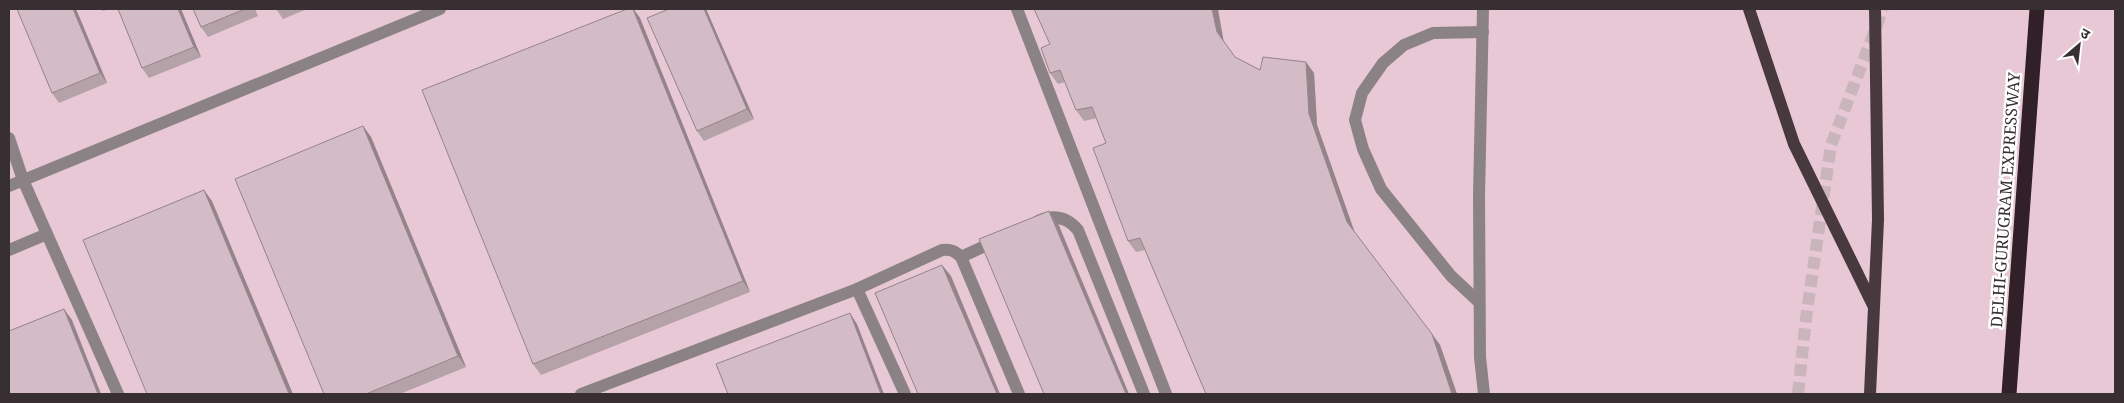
<svg xmlns="http://www.w3.org/2000/svg" width="2124" height="403" font-family="'Noto Serif','Noto Sans Devanagari',serif">
<rect width="100%" height="100%" fill="#eed7e0"/>
<rect fill="#e7c8d4" x="9" y="9" width="2106" height="385"/>
<g fill="none" stroke-linecap="round" stroke-linejoin="round">
<path stroke="#cab5bd" stroke-width="12" stroke-dasharray="12 6" stroke-linecap="butt" d="M 1798,394 L 1806,318 L 1831,145 L 1883,9"/>
<g stroke="#8b8285" stroke-width="12">
<path d="M 1017,9 L 1166,394"/>
<path d="M 1483,9 L 1479,196 L 1480,357 L 1484,394"/>
<path d="M 9,138 L 23,180 L 118,394"/>
<path d="M 9,186 L 440,9"/>
<path d="M 1038,221 C 1054,214 1067,217 1078,230 L 1144,394"/>
<path d="M 9,250 L 47,234"/>
<path d="M 961,257 L 998,240"/>
<path d="M 857,289 L 905,394"/>
<path d="M 1479,302 L 1451,276 L 1381,189 L 1363,149 L 1355,120 L 1362,93 L 1383,63 L 1404,45 L 1433,33 L 1483,32"/>
<path d="M 581,394 L 857,289 L 942,250 C 951,249 955,251 961,257 L 1019,394"/>
</g>
<g stroke="#48393f" stroke-width="12">
<path d="M 1749,9 L 1794,144 L 1873,305"/>
<path d="M 1870,394 L 1878,220 L 1875,9"/>
</g>
<path stroke="#312027" stroke-width="15" d="M 2009,394 L 2037,9"/>
</g>
<g fill="#b5a2a9">
<path d="M 76,9 L 107,83 L 59,103 L 52,93 Z"/>
<path d="M 101,9 L 110,9 L 103,11 Z"/>
<path d="M 118,9 L 181,9 L 201,57 L 149,78 L 142,68 Z"/>
<path d="M 193,9 L 255,9 L 258,16 L 208,37 L 201,27 Z"/>
<path d="M 276,9 L 307,9 L 283,19 Z"/>
<path d="M 627,9 L 634,9 L 640,18 L 750,292 L 541,375 L 533,364 Z"/>
<path d="M 669,9 L 706,9 L 754,119 L 704,141 L 697,131 Z"/>
<path d="M 1224,43 L 1235,57 L 1260,70 L 1314,73 L 1317,125 L 1354,232 L 1440,345 L 1457,394 L 1206,394 L 1145,250 L 1136,252 L 1128,241 L 1106,143 L 1097,118 L 1084,121 L 1076,110 L 1065,82 L 1058,84 L 1050,73 L 1050,44 Z"/>
<path d="M 363,126 L 371,137 L 466,367 L 400,394 L 324,394 Z"/>
</g>
<g fill="#94848a">
<path d="M 73,9 L 76,9 L 107,83 L 100,73 Z"/>
<path d="M 178,9 L 181,9 L 201,57 L 194,47 Z"/>
<path d="M 633,9 L 640,18 L 750,292 L 743,281 Z"/>
<path d="M 704,9 L 706,9 L 754,119 L 747,109 Z"/>
<path d="M 1212,9 L 1218,9 L 1224,43 L 1217,32 Z"/>
<path d="M 1306,62 L 1314,73 L 1317,125 L 1355,233 L 1347,222 L 1309,114 Z"/>
<path d="M 363,126 L 371,137 L 466,367 L 458,356 Z"/>
<path d="M 204,190 L 212,201 L 293,394 L 289,394 Z"/>
<path d="M 1049,211 L 1058,223 L 1129,394 L 1126,394 Z"/>
<path d="M 942,265 L 951,276 L 1000,394 L 997,394 Z"/>
<path d="M 64,309 L 72,320 L 101,394 L 98,394 Z"/>
<path d="M 850,313 L 857,324 L 884,394 L 881,394 Z"/>
<path d="M 1432,334 L 1440,345 L 1457,394 L 1452,394 Z"/>
</g>
<g fill="#d3bcc5" stroke="#94848a">
<path d="M 17,9 L 73,9 L 100,73 L 52,93 Z"/>
<path d="M 118,9 L 178,9 L 194,47 L 142,68 Z"/>
<path d="M 193,9 L 245,9 L 201,27 Z"/>
<path d="M 627,9 L 633,9 L 743,281 L 533,364 L 422,90 Z"/>
<path d="M 669,9 L 704,9 L 747,109 L 697,131 L 647,18 Z"/>
<path d="M 1034,9 L 1212,9 L 1217,32 L 1235,57 L 1260,70 L 1263,57 L 1306,62 L 1309,114 L 1347,222 L 1432,334 L 1452,394 L 1206,394 L 1140,238 L 1128,241 L 1093,148 L 1106,143 L 1092,107 L 1076,110 L 1060,70 L 1050,73 L 1041,48 L 1050,44 Z"/>
<path d="M 363,126 L 458,356 L 366,394 L 324,394 L 235,179 Z"/>
<path d="M 204,190 L 289,394 L 147,394 L 83,240 Z"/>
<path d="M 1049,211 L 1126,394 L 1044,394 L 979,239 Z"/>
<path d="M 942,265 L 997,394 L 918,394 L 875,293 Z"/>
<path d="M 64,309 L 98,394 L 9,394 L 9,331 Z"/>
<path d="M 850,313 L 881,394 L 728,394 L 716,364 Z"/>
</g>
<g text-anchor="middle" dominant-baseline="central" stroke-width="5" stroke-linejoin="round" paint-order="stroke">
<g font-size="16" fill="#382f32" stroke="#fff">
<text transform="translate(2005 200) rotate(-86)">DELHI-GURUGRAM EXPRESSWAY</text>
</g>
</g>
<rect width="2124" height="403" fill="none" stroke="#382f32" stroke-width="20"/>
<g transform="translate(2079 45) rotate(28)" stroke="#ffffff" stroke-width="4" paint-order="stroke">
<path d="M0-4L9 19L0 12L-9 19Z" fill="#382f32"/>
<text y="-8" font-size="14" font-weight="bold" text-anchor="middle" fill="#382f32">उ</text>
</g>
</svg>
